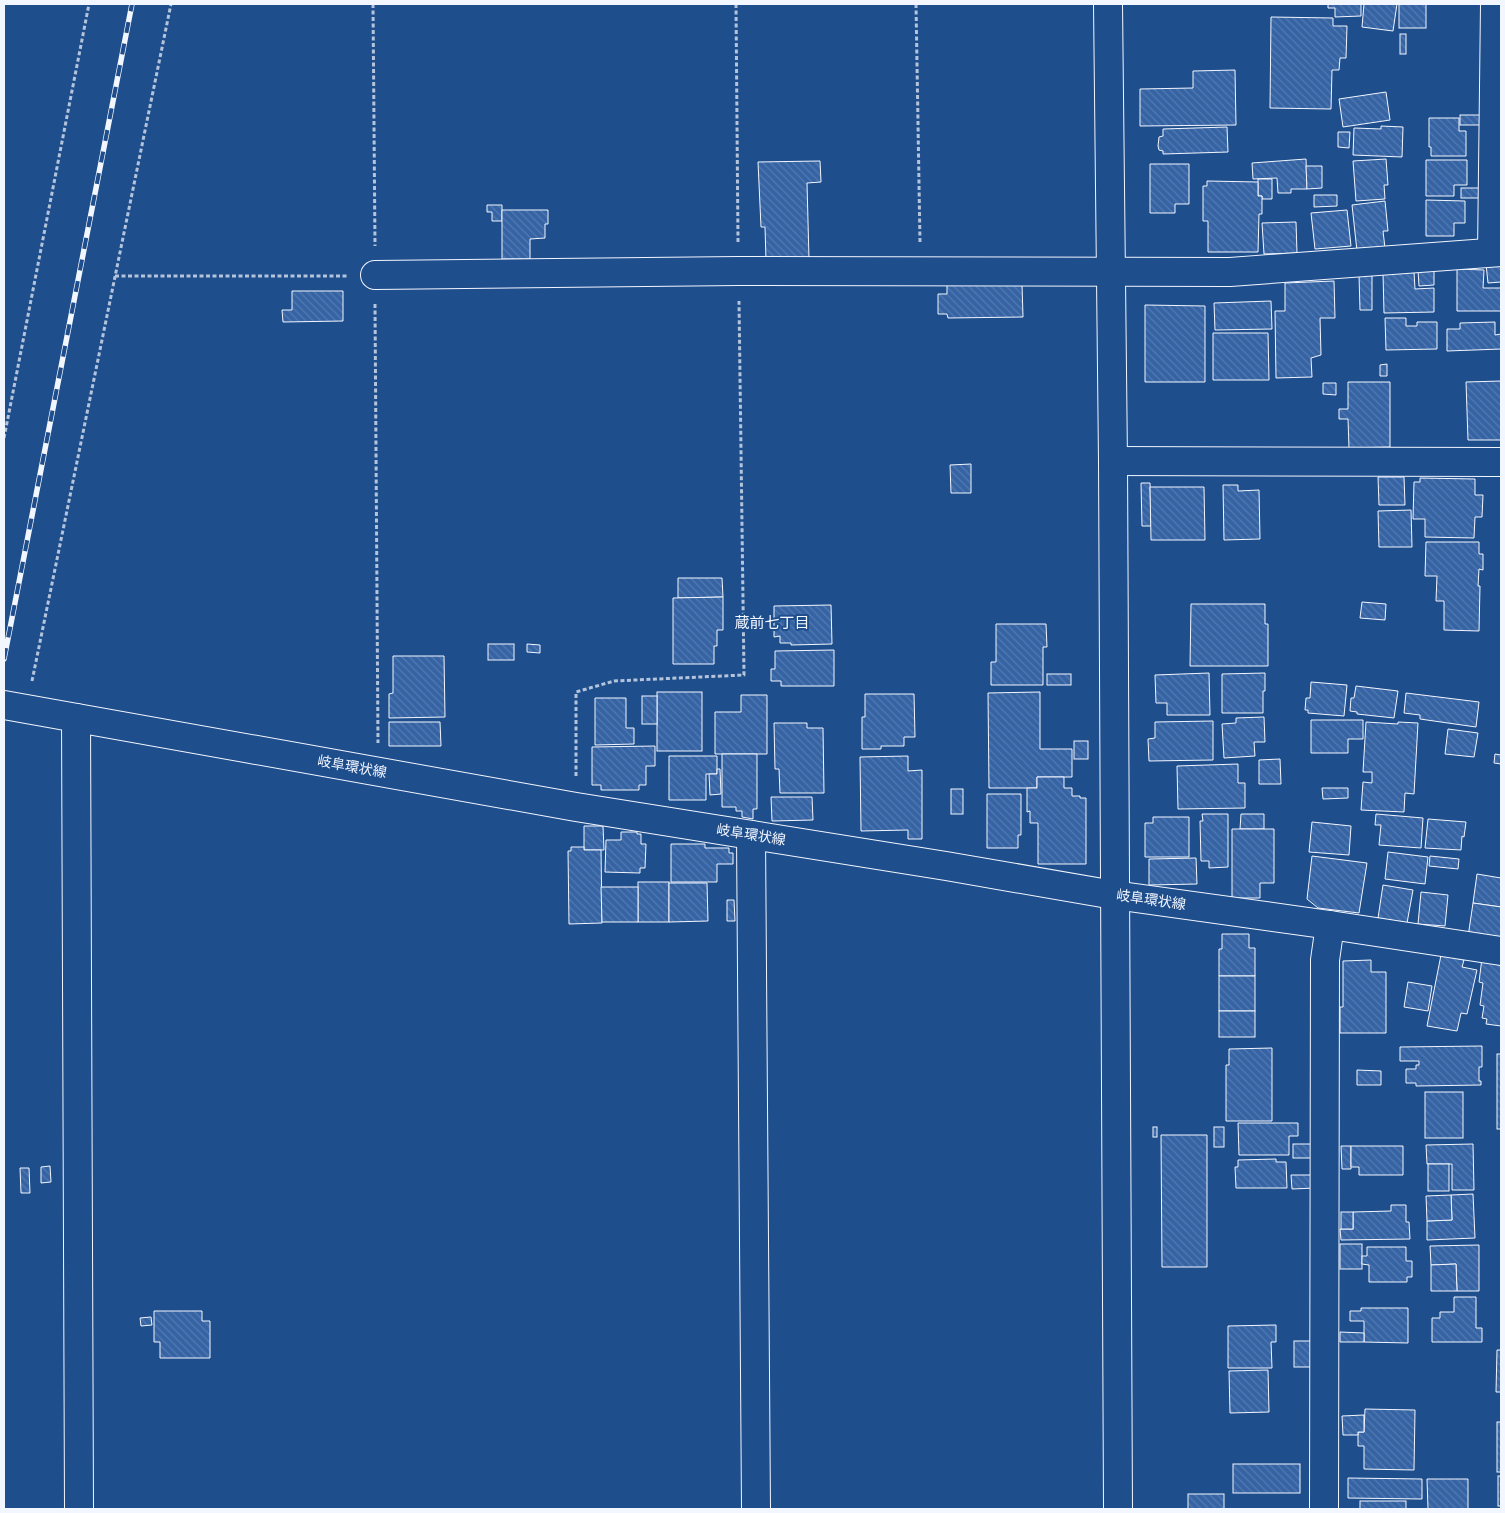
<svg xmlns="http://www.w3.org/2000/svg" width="1505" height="1513" font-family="'Nunito Sans','Noto Sans JP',sans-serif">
<defs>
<pattern id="building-back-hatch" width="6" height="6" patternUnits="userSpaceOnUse" patternTransform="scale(1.25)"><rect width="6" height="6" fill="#3563a3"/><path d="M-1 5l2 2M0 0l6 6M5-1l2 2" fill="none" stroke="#537ab1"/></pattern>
</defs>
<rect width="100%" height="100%" fill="#1f4e8c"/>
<g fill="url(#building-back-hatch)" stroke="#f2f6ff">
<path d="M 1328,4 L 1361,4 L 1361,16 L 1335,17 L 1335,8 L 1328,8 Z"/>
<path d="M 1364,4 L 1397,4 L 1393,31 L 1362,27 Z"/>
<rect x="1399" y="4" width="27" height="24"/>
<path d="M 1271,17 L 1333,18 L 1333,26 L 1347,26 L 1346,58 L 1340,58 L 1339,70 L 1332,70 L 1331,109 L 1270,108 Z"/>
<rect x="1400" y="34" width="6" height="20"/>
<path d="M 1235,70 L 1236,125 L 1140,126 L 1140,89 L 1193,88 L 1193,71 Z"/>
<path d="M 1386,92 L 1390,120 L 1343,127 L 1339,99 Z"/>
<rect x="1460" y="115" width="23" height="10"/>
<path d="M 1429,118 L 1459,118 L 1459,131 L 1466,131 L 1466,156 L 1431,156 L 1431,147 L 1429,147 Z"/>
<path d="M 1381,126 L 1403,127 L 1402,157 L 1353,155 L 1354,128 L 1381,129 Z"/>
<path d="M 1227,127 L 1228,152 L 1163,154 L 1163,151 L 1159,150 L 1158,146 L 1159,137 L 1163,136 L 1163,129 Z"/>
<path d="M 1338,132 L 1350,132 L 1349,148 L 1338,147 Z"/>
<path d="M 1306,159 L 1307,189 L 1291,189 L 1291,193 L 1278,193 L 1277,178 L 1253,179 L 1252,163 Z"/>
<path d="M 1386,159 L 1388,185 L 1384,185 L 1385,199 L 1356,201 L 1353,161 Z"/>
<path d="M 1426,160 L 1467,160 L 1467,185 L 1454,185 L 1454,196 L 1426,196 Z"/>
<path d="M 820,161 L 821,182 L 807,183 L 809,259 L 766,260 L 765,227 L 761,227 L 758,162 Z"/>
<path d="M 1150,164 L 1189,164 L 1189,204 L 1175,204 L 1175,213 L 1150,213 Z"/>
<path d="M 1306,166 L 1322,166 L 1322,188 L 1307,189 Z"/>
<path d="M 1258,179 L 1272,179 L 1272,199 L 1262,199 L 1262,196 L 1258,196 Z"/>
<path d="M 1207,181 L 1258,182 L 1258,196 L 1262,196 L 1262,214 L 1259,214 L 1258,252 L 1208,252 L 1208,221 L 1203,221 L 1203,186 L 1207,186 Z"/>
<rect x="1461" y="188" width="19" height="10"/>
<path d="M 1314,195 L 1337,195 L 1337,206 L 1314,207 Z"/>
<path d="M 1426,200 L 1465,201 L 1465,223 L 1454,223 L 1454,236 L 1426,236 Z"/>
<path d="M 1385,201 L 1388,231 L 1383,231 L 1385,248 L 1357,251 L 1352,205 Z"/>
<path d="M 487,205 L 502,205 L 502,221 L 492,221 L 492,212 L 487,212 Z"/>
<path d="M 502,210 L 548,210 L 548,224 L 545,224 L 545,238 L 530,239 L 530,259 L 502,259 Z"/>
<path d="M 1347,210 L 1351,246 L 1315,249 L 1311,213 Z"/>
<path d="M 1296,222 L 1297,253 L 1264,254 L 1262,223 Z"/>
<path d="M 1501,262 L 1501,282 L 1488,283 L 1486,264 Z"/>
<path d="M 1434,269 L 1434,285 L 1419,286 L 1418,270 Z"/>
<path d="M 1457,269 L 1484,270 L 1483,288 L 1501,288 L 1501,311 L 1457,311 Z"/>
<path d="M 1414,272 L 1415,289 L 1434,288 L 1434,312 L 1384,313 L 1383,273 Z"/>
<path d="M 1359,275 L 1372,275 L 1372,310 L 1360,310 Z"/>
<path d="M 1334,281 L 1335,318 L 1320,318 L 1321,355 L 1311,358 L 1312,377 L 1276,378 L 1275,311 L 1285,311 L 1285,283 Z"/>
<path d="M 1022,284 L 1023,317 L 948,318 L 947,314 L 938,314 L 938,294 L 947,294 L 947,285 Z"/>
<path d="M 292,291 L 343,291 L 343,321 L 283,322 L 282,310 L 292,310 Z"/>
<path d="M 1271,301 L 1272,329 L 1215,330 L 1214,303 Z"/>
<path d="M 1145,305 L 1205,306 L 1205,382 L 1145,382 Z"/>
<path d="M 1385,318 L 1406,318 L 1406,326 L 1417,326 L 1417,322 L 1437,322 L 1437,349 L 1386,350 Z"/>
<path d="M 1495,322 L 1495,335 L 1501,334 L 1501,349 L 1447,351 L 1447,329 L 1460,329 L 1460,323 Z"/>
<path d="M 1213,333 L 1268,333 L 1269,380 L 1213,380 Z"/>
<path d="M 1387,364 L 1387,376 L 1380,376 L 1380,365 Z"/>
<path d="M 1501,381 L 1501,440 L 1468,440 L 1466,382 Z"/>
<path d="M 1348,382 L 1390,382 L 1390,447 L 1349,448 L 1348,419 L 1339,419 L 1339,409 L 1348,409 Z"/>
<path d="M 1323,383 L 1336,383 L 1336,395 L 1323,394 Z"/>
<path d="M 971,464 L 971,493 L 951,493 L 950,465 Z"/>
<path d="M 1378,477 L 1404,477 L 1405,505 L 1379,505 Z"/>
<path d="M 1420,478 L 1475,479 L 1475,495 L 1483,495 L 1482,517 L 1475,517 L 1474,538 L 1425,537 L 1425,519 L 1413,519 L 1414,482 L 1420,482 Z"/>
<path d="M 1141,483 L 1150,483 L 1151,526 L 1142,526 Z"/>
<path d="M 1223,485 L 1238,485 L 1238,491 L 1259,490 L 1260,539 L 1224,540 Z"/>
<path d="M 1150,487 L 1204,487 L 1205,540 L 1151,540 Z"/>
<path d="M 1411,510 L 1412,547 L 1379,547 L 1378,511 Z"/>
<path d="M 1426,542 L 1479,542 L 1479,554 L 1483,554 L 1483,570 L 1479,569 L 1478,586 L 1480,586 L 1479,631 L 1444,630 L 1444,601 L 1436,601 L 1437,576 L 1425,576 Z"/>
<path d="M 678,578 L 722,578 L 723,597 L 678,598 Z"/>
<path d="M 723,597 L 723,630 L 717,630 L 717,646 L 714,646 L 714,664 L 673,664 L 673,598 Z"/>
<path d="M 1362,602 L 1386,604 L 1385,620 L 1360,618 Z"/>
<path d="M 1191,604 L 1265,604 L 1265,624 L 1268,624 L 1268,666 L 1190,666 Z"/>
<path d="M 831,605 L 832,644 L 791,645 L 791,643 L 780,643 L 780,636 L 774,637 L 774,606 Z"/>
<path d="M 996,624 L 1046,624 L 1047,647 L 1043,647 L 1043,685 L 991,685 L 991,662 L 996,662 Z"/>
<rect x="488" y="644" width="26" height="16"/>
<path d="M 527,644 L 540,645 L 540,653 L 527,652 Z"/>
<path d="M 834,650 L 834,686 L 781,686 L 781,681 L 771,681 L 771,669 L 775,669 L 775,651 Z"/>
<path d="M 393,656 L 444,656 L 445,717 L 389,718 L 389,694 L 393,693 Z"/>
<path d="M 1209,673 L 1210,715 L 1167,715 L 1167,703 L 1156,703 L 1155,675 Z"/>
<path d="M 1265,673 L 1265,691 L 1263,691 L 1263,713 L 1222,713 L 1222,674 Z"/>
<rect x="1047" y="674" width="24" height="11"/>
<path d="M 1311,682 L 1347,685 L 1344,716 L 1308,713 L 1308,710 L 1305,710 L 1306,698 L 1310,698 Z"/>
<path d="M 1356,686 L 1398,691 L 1394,718 L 1357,714 L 1357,712 L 1350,711 L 1351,698 L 1354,698 Z"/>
<rect x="657" y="692" width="45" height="59"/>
<path d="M 1040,692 L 1040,749 L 1072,749 L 1072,777 L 1037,777 L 1037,788 L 989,788 L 988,693 Z"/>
<path d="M 1406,693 L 1479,702 L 1476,727 L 1420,719 L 1420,715 L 1404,713 Z"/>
<path d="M 865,694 L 914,694 L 915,737 L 904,737 L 904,746 L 881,746 L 881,749 L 862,749 L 862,717 L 865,717 Z"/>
<path d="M 741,695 L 767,695 L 767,754 L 715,754 L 715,712 L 741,712 Z"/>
<rect x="642" y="696" width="15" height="28"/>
<path d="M 595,698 L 626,698 L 626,728 L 634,728 L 634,744 L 595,745 Z"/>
<path d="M 1264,717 L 1265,742 L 1254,742 L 1255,756 L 1224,758 L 1222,724 L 1236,723 L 1236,718 Z"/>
<path d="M 1311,720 L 1363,720 L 1363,739 L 1348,739 L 1348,753 L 1311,753 Z"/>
<path d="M 1213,721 L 1213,760 L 1149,761 L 1148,739 L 1155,738 L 1155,722 Z"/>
<path d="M 389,722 L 440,722 L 441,746 L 389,746 Z"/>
<path d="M 1366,722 L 1398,724 L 1398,722 L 1418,723 L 1414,794 L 1405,793 L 1404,812 L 1361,810 L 1363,782 L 1372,783 L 1372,772 L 1363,772 Z"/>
<path d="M 774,723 L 807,723 L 807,728 L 823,728 L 824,793 L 780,793 L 779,769 L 775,769 Z"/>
<path d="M 1448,729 L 1478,733 L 1474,757 L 1445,754 Z"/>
<rect x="1074" y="741" width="14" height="18"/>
<path d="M 655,746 L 655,766 L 646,766 L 646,785 L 639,785 L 639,790 L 601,790 L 601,785 L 592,785 L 592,747 Z"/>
<path d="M 722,754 L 757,754 L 757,809 L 753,809 L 753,819 L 742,817 L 742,811 L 736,811 L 736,807 L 722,807 Z"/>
<path d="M 1495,754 L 1501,755 L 1501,764 L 1494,763 Z"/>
<path d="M 669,756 L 717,756 L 717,774 L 706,774 L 706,800 L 669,800 Z"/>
<path d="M 908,756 L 908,771 L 922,770 L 922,839 L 908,839 L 908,830 L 861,831 L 860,757 Z"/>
<path d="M 1280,759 L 1281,784 L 1259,784 L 1259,760 Z"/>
<path d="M 1238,764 L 1238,783 L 1245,783 L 1245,808 L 1178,809 L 1177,766 Z"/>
<path d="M 717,769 L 720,769 L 721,794 L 710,795 L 709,774 L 717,774 Z"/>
<path d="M 1037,777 L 1064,777 L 1064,788 L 1072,788 L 1072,796 L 1080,796 L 1080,798 L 1086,798 L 1086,864 L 1038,864 L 1038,823 L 1030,823 L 1030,811 L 1027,812 L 1027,788 L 1037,788 Z"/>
<path d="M 1322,788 L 1348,788 L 1348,798 L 1323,799 Z"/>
<rect x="951" y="789" width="12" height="25"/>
<path d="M 987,794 L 1021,794 L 1021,835 L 1018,835 L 1018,848 L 987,848 Z"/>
<path d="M 771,797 L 812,797 L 813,820 L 772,821 Z"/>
<path d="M 1202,814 L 1228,814 L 1228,867 L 1209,868 L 1209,861 L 1201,861 L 1200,821 L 1203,821 Z"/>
<path d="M 1241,814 L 1264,814 L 1264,829 L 1240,829 Z"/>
<path d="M 1376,814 L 1423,818 L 1421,848 L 1379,845 L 1381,825 L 1375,825 Z"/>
<path d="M 1153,817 L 1189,817 L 1189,857 L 1145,857 L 1145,823 L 1153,823 Z"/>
<path d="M 1428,819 L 1466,822 L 1464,837 L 1462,836 L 1461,850 L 1425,848 Z"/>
<path d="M 1312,822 L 1351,826 L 1349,855 L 1309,852 Z"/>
<path d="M 584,826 L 603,826 L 604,850 L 584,850 Z"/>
<path d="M 1232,829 L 1274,829 L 1274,883 L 1260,883 L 1260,898 L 1232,898 Z"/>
<path d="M 621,832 L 637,832 L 637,834 L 641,834 L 641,844 L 646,844 L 645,868 L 640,868 L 640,873 L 605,872 L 606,840 L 621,840 Z"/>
<path d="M 671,844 L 705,844 L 705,848 L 729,848 L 729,853 L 733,853 L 733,864 L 717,864 L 717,882 L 671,882 Z"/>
<path d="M 571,847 L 584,847 L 584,850 L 601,850 L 602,923 L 569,924 L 568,851 L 571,851 Z"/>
<path d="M 1388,852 L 1428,857 L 1425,884 L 1385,879 Z"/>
<path d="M 1312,856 L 1367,863 L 1359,913 L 1318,908 L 1307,899 Z"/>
<path d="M 1430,856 L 1459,859 L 1458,869 L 1429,866 Z"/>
<path d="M 1196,858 L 1197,884 L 1149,885 L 1149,859 Z"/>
<path d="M 1477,874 L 1501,878 L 1501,907 L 1473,903 Z"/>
<rect x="638" y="882" width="31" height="40"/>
<path d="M 669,883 L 707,883 L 708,921 L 669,922 Z"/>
<path d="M 1383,885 L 1413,890 L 1407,923 L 1378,918 Z"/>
<path d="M 601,887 L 638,887 L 638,922 L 602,922 Z"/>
<path d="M 1421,892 L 1448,895 L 1445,926 L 1418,924 Z"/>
<path d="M 727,900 L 734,900 L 735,921 L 727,921 Z"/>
<path d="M 1473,903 L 1501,907 L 1501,941 L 1468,937 Z"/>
<path d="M 1222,934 L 1249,934 L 1249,948 L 1255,948 L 1255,976 L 1219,976 L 1219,949 L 1222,949 Z"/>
<path d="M 1441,955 L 1464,960 L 1462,967 L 1477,970 L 1467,1014 L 1461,1013 L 1457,1031 L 1427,1026 Z"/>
<path d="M 1482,958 L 1501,961 L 1501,1026 L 1486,1024 L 1487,1019 L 1482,1018 L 1484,1006 L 1480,1005 L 1483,983 L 1479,982 Z"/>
<path d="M 1371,960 L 1371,972 L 1386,972 L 1386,1033 L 1340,1033 L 1340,1007 L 1343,1007 L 1343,961 Z"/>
<rect x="1219" y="976" width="36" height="35"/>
<path d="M 1408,982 L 1432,986 L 1428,1011 L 1404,1007 Z"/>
<rect x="1219" y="1011" width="36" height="26"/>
<path d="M 1482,1046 L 1482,1067 L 1479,1067 L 1479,1081 L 1481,1081 L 1481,1085 L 1416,1086 L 1416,1083 L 1406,1083 L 1406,1069 L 1416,1069 L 1416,1065 L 1419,1065 L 1419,1061 L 1400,1061 L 1400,1047 Z"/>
<path d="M 1272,1048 L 1272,1121 L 1226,1121 L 1226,1065 L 1229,1065 L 1229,1049 Z"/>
<rect x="1497" y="1054" width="4" height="75"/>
<path d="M 1357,1070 L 1381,1071 L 1381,1085 L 1357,1085 Z"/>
<rect x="1425" y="1092" width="38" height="46"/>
<path d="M 1238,1123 L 1298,1123 L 1298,1136 L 1289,1136 L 1289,1155 L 1239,1155 Z"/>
<rect x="1153" y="1127" width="4" height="10"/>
<rect x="1214" y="1127" width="10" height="20"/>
<path d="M 1161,1135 L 1207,1135 L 1207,1267 L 1162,1267 Z"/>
<rect x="1293" y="1144" width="23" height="14"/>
<path d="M 1473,1144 L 1474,1190 L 1452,1190 L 1452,1164 L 1427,1164 L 1426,1145 Z"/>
<path d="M 1341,1146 L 1351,1146 L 1351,1169 L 1342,1169 Z"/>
<path d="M 1351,1146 L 1403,1146 L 1403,1175 L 1359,1175 L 1359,1167 L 1351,1167 Z"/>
<path d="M 1276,1159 L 1276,1162 L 1286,1162 L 1287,1188 L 1236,1188 L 1235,1167 L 1238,1167 L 1238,1160 Z"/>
<rect x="1428" y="1164" width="21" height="27"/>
<path d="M 50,1166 L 51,1182 L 41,1183 L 41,1167 Z"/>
<path d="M 20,1168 L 29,1168 L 30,1193 L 21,1193 Z"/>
<path d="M 1291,1175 L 1316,1175 L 1316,1188 L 1292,1189 Z"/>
<path d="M 1473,1194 L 1475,1238 L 1427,1240 L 1427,1221 L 1452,1220 L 1451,1195 Z"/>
<path d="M 1451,1195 L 1452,1220 L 1427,1221 L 1426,1196 Z"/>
<path d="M 1391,1205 L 1406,1205 L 1406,1222 L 1409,1222 L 1410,1239 L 1341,1240 L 1340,1229 L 1353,1229 L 1353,1212 L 1391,1211 Z"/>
<rect x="1341" y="1212" width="12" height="17"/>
<rect x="1340" y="1244" width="22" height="25"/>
<path d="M 1479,1245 L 1479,1291 L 1457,1291 L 1456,1264 L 1431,1265 L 1430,1246 Z"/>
<path d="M 1367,1247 L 1406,1247 L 1406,1261 L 1412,1261 L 1412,1277 L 1407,1277 L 1407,1282 L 1369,1282 L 1369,1265 L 1362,1264 L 1362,1256 L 1367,1256 Z"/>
<path d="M 1456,1264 L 1457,1291 L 1431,1291 L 1431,1265 Z"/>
<path d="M 1454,1297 L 1476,1297 L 1476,1328 L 1482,1328 L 1482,1342 L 1432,1342 L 1432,1318 L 1440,1318 L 1440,1312 L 1454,1312 Z"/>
<path d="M 1361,1308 L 1408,1308 L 1408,1343 L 1364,1342 L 1364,1321 L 1350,1321 L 1350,1311 L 1361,1311 Z"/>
<path d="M 154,1311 L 202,1311 L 202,1321 L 210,1321 L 210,1358 L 160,1358 L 160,1342 L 154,1342 Z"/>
<path d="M 151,1317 L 152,1325 L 141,1326 L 140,1318 Z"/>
<path d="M 1276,1325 L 1276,1342 L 1271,1342 L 1272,1368 L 1228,1368 L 1228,1326 Z"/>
<path d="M 1340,1332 L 1364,1333 L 1364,1342 L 1340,1342 Z"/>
<rect x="1294" y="1341" width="22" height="26"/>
<path d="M 1497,1350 L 1501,1350 L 1501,1392 L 1496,1392 Z"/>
<path d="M 1268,1370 L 1269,1412 L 1230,1413 L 1229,1371 Z"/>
<path d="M 1365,1409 L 1415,1410 L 1414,1470 L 1364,1469 L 1364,1446 L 1358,1446 L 1358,1432 L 1364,1432 Z"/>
<path d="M 1364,1415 L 1364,1432 L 1358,1432 L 1358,1435 L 1343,1435 L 1342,1416 Z"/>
<rect x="1497" y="1422" width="4" height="50"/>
<rect x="1233" y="1464" width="67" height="29"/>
<rect x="1498" y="1476" width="3" height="30"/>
<path d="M 1348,1478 L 1422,1479 L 1422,1499 L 1348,1498 Z"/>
<path d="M 1427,1479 L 1468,1479 L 1468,1509 L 1428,1509 Z"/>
<rect x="1188" y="1494" width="36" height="15"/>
<rect x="1360" y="1501" width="46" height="8"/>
</g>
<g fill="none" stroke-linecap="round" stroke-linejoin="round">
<g stroke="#f2f6ff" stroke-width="30">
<g id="minor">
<path d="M 1108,4 L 1113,461 L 1118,1509"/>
<path d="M 1492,252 L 1495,4"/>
<path d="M 375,275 L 738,271 L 1230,272 L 1501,252"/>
<path d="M 1113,461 L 1501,462"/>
<path d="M 76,718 L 79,1509"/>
<path d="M 751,835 L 756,1509"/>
<path d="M 1324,1509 L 1325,960 L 1330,925"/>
</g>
</g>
<g stroke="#f2f6ff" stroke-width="30">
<path id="major" d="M 4,705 L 576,807 L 946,866 L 1114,895 L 1330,925 L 1501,951"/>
</g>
<g stroke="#b3c4dc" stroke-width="3" stroke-dasharray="4 2.5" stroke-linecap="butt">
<path d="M 373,4 L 375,246"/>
<path d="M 736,4 L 738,242"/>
<path d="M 916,4 L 920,243"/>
<path d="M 115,276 L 347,276"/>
<path d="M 375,304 L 378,743"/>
<path d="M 4,438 L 89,4"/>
<path d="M 32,681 L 171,4"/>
<path d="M 576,776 L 576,692 L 614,681 L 744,675 L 739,301"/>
</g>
<use href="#minor" stroke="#1f4e8c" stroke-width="28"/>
<use href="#major" stroke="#1f4e8c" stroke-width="28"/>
<g stroke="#f2f6ff" stroke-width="5.5">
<path id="rail" d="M 4,659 L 132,4"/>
</g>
<use href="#rail" stroke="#1f4e8c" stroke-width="4" stroke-dasharray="11" stroke-linecap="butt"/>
</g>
<g text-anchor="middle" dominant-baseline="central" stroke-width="4" stroke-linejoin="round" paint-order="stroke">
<g font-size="14" fill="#f2f6ff" stroke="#1f4e8c">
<text transform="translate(352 767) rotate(10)">岐阜環状線</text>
<text transform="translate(751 835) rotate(9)">岐阜環状線</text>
<text transform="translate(1151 900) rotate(8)">岐阜環状線</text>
</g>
<g font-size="15" fill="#f2f6ff" stroke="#1f4e8c">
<text x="772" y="623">蔵前七丁目</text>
</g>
</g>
<rect width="1505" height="1513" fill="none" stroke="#f2f6ff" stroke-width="10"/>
</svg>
